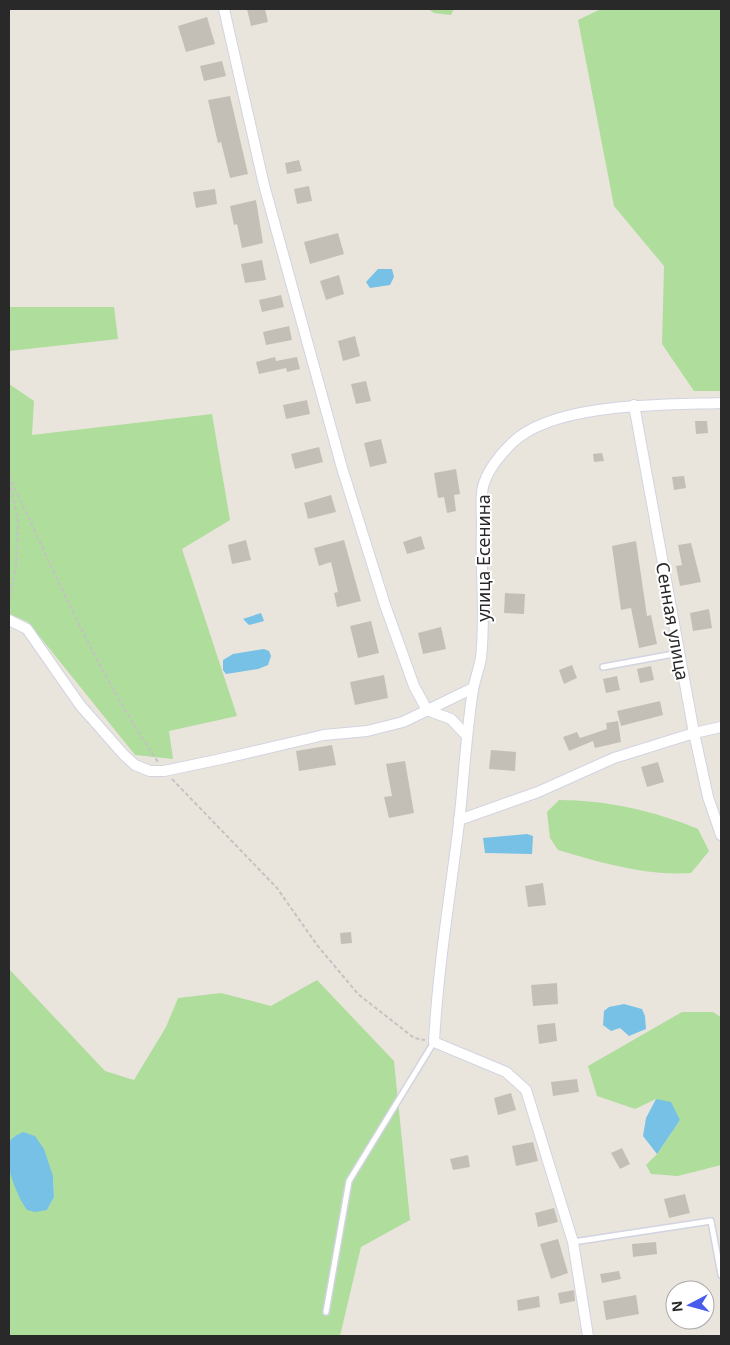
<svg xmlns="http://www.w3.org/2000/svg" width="730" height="1345" font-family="'Noto Sans',sans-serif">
<rect width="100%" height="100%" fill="#eae5dc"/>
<g fill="#aedd9c">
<path d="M 428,9 L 454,9 L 451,15 L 434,13 Z"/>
<path d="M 601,9 L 721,9 L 721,391 L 694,391 L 662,344 L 664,266 L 614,206 L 578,20 Z"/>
<path d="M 9,307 L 114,307 L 118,339 L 9,351 Z"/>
<path d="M 9,384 L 34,401 L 32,435 L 212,414 L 230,520 L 182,549 L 237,716 L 169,731 L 173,759 L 135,755 L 28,622 L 9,614 Z"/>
<path d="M 559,800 C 606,800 655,811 698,829 L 709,851 L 691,873 C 646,876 601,863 558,850 L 550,838 L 547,812 Z"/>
<path d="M 9,969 L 105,1071 L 134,1080 L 166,1027 L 178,998 L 221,993 L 271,1006 L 317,980 L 394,1061 L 410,1220 L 361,1247 L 340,1336 L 9,1336 L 9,1163 L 13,1181 L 47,1210 L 54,1197 L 53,1176 L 14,1136 L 9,1143 Z"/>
<path d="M 682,1012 L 713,1012 L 721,1017 L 721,1165 L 678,1176 L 651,1174 L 646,1165 L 657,1154 L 680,1120 L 656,1099 L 635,1109 L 597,1096 L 588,1066 Z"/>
</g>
<g fill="#76c1e5">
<path d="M 378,269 L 392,269 L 394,277 L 390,285 L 370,288 L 366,282 Z"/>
<path d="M 261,613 L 264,621 L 249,625 L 243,619 Z"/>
<path d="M 264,649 L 269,651 L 271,656 L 268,665 L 258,669 L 226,674 L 223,670 L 223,660 L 233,654 Z"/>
<path d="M 527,834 L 533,836 L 532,854 L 485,853 L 483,838 Z"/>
<path d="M 624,1004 L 642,1009 L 645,1016 L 646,1029 L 629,1036 L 620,1028 L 611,1031 L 603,1025 L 604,1011 L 609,1007 Z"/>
<path d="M 656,1099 L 671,1102 L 680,1120 L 657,1154 L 643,1136 L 646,1118 Z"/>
<path d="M 23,1132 L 35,1136 L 44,1149 L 53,1176 L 54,1197 L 47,1210 L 35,1212 L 27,1210 C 17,1196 1,1158 10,1141 C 13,1136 18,1135 23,1132 Z"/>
</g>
<g fill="#c3bfb7">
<path d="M 247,9 L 265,9 L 268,22 L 251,26 Z"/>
<path d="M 207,17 L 215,44 L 186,52 L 178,26 Z"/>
<path d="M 222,61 L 226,76 L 204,81 L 200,66 Z"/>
<path d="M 230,96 L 248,174 L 230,178 L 221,142 L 218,143 L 208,100 Z"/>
<path d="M 299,160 L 302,171 L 287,174 L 285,163 Z"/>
<path d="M 309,186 L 312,201 L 297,204 L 294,189 Z"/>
<path d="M 215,189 L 217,204 L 196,208 L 193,192 Z"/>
<path d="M 256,200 L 263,243 L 242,248 L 237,224 L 234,225 L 230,206 Z"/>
<path d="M 338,233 L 344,254 L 310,264 L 304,242 Z"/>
<path d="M 262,260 L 266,280 L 245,283 L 241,264 Z"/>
<path d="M 339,275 L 344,294 L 326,300 L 320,281 Z"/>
<path d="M 281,295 L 284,307 L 262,312 L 259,300 Z"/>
<path d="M 289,326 L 292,340 L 266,345 L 263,332 Z"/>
<path d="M 355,336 L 360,356 L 343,361 L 338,341 Z"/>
<path d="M 275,357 L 276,361 L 297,357 L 300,369 L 287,372 L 286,368 L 259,374 L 256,362 Z"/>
<path d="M 366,381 L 371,401 L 356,404 L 351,384 Z"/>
<path d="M 307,400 L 310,414 L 286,419 L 283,405 Z"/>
<path d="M 695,421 L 707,421 L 708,433 L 696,434 Z"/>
<path d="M 381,439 L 387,463 L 370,467 L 364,443 Z"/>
<path d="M 319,447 L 323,462 L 295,469 L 291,454 Z"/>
<path d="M 602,453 L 604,461 L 594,462 L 593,454 Z"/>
<path d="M 456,469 L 460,494 L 454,495 L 456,511 L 447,513 L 444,497 L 438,498 L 434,473 Z"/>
<path d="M 684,476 L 686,488 L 674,490 L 672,477 Z"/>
<path d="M 331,495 L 336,512 L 308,519 L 304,503 Z"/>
<path d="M 421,536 L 425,549 L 407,554 L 403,542 Z"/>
<path d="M 246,540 L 251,560 L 232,564 L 228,545 Z"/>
<path d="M 344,540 L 361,601 L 337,607 L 334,593 L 338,592 L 331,562 L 319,566 L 314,548 Z"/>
<path d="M 636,541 L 647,616 L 651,615 L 657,644 L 639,648 L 631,608 L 621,610 L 612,546 Z"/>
<path d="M 691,543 L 701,582 L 680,586 L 676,566 L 682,565 L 678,545 Z"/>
<path d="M 505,593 L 525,594 L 524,614 L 504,613 Z"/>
<path d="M 709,609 L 712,628 L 693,631 L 690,613 Z"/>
<path d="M 371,621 L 379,653 L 358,658 L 350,626 Z"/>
<path d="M 441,627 L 446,649 L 423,654 L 418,633 Z"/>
<path d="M 572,665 L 577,678 L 564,684 L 559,670 Z"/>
<path d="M 651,666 L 654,680 L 640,683 L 637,669 Z"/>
<path d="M 384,675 L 388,698 L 355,705 L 350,682 Z"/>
<path d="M 617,676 L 620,690 L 606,693 L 603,679 Z"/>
<path d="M 660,701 L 663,715 L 621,726 L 617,711 Z"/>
<path d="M 618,721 L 621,742 L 595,748 L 593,741 L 569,751 L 563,737 L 577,732 L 580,738 L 607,729 L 606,723 Z"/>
<path d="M 332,745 L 336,765 L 299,771 L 296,751 Z"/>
<path d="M 491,750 L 516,752 L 515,771 L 489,769 Z"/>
<path d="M 405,761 L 414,813 L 389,818 L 384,797 L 392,796 L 386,764 Z"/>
<path d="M 658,762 L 664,782 L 647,787 L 641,767 Z"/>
<path d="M 543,883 L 546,905 L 528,907 L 525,886 Z"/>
<path d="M 351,932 L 352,943 L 341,944 L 340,933 Z"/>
<path d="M 557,983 L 558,1004 L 533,1006 L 531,985 Z"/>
<path d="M 555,1023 L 557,1041 L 539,1044 L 537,1025 Z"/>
<path d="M 577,1079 L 579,1092 L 553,1096 L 551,1082 Z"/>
<path d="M 511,1093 L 516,1110 L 498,1115 L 494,1098 Z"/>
<path d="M 533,1142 L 538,1161 L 516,1166 L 512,1146 Z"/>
<path d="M 622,1148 L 630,1164 L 620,1169 L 611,1153 Z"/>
<path d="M 468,1155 L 470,1167 L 453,1170 L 450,1159 Z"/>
<path d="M 685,1194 L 690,1213 L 669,1218 L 664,1199 Z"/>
<path d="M 554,1208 L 558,1222 L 538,1227 L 535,1213 Z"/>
<path d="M 558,1239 L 568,1273 L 551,1279 L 540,1244 Z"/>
<path d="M 656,1242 L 657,1254 L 633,1257 L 632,1244 Z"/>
<path d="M 619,1271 L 621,1279 L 602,1283 L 600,1274 Z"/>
<path d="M 574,1290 L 575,1301 L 560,1304 L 558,1293 Z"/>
<path d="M 636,1295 L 639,1314 L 606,1320 L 603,1301 Z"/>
<path d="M 539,1296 L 540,1307 L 518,1311 L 517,1300 Z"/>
</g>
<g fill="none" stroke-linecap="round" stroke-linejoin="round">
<g stroke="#d1d3e1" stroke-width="8">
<g id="service">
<path d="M 603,667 L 679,653"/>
<path d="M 573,1242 L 711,1221 L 721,1275"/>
<path d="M 326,1312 L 349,1181 L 434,1042"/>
</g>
</g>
<g stroke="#d1d3e1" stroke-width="12">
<g id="minor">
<path d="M 224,9 L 264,185 L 342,468 L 385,605 L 414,686 L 427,710 L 451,719 L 467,736"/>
<path d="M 634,405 L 694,733 L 708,797 L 721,835"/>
<path d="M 9,620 L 27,629 L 80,705 L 124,755 L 135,765 L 150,771 L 164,771 L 221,759 L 324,735 L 367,731 L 403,722 L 473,688"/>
<path d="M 459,820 L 538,792 L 614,758 L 694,733 L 721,727"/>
<path d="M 588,1336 L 573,1242 L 526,1090 L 506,1072 L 434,1042 C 438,968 450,896 459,823 C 464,778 466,734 473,690 C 475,679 479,669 481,658 C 486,613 480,569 482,525 C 482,513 480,499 483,487 C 487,470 500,455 512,443 C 554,402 665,405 721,403"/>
</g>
</g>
<g stroke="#c3c3c3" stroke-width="2" stroke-dasharray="4 2.5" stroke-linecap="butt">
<path d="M 9,476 C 54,571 98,675 158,762"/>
<path d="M 9,481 L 18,519 L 16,567 L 9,600"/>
<path d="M 172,779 L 277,888 L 317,945 L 358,994 L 414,1038 L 425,1040"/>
</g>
<use href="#service" stroke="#fff" stroke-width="5"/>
<use href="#minor" stroke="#fff" stroke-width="10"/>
</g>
<g text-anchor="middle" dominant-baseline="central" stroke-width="4" stroke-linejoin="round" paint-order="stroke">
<g font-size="18" fill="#292929" stroke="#fff">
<text transform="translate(483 558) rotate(-90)">улица Есенина</text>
<text transform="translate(673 621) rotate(80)">Сенная улица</text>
</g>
</g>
<rect width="730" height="1345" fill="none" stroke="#292929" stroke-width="20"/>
<g transform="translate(690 1305) rotate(264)"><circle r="24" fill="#ffffff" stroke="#a9a9a9"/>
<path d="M0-4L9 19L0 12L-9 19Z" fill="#475cec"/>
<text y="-8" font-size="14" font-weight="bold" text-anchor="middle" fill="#292929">N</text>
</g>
</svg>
